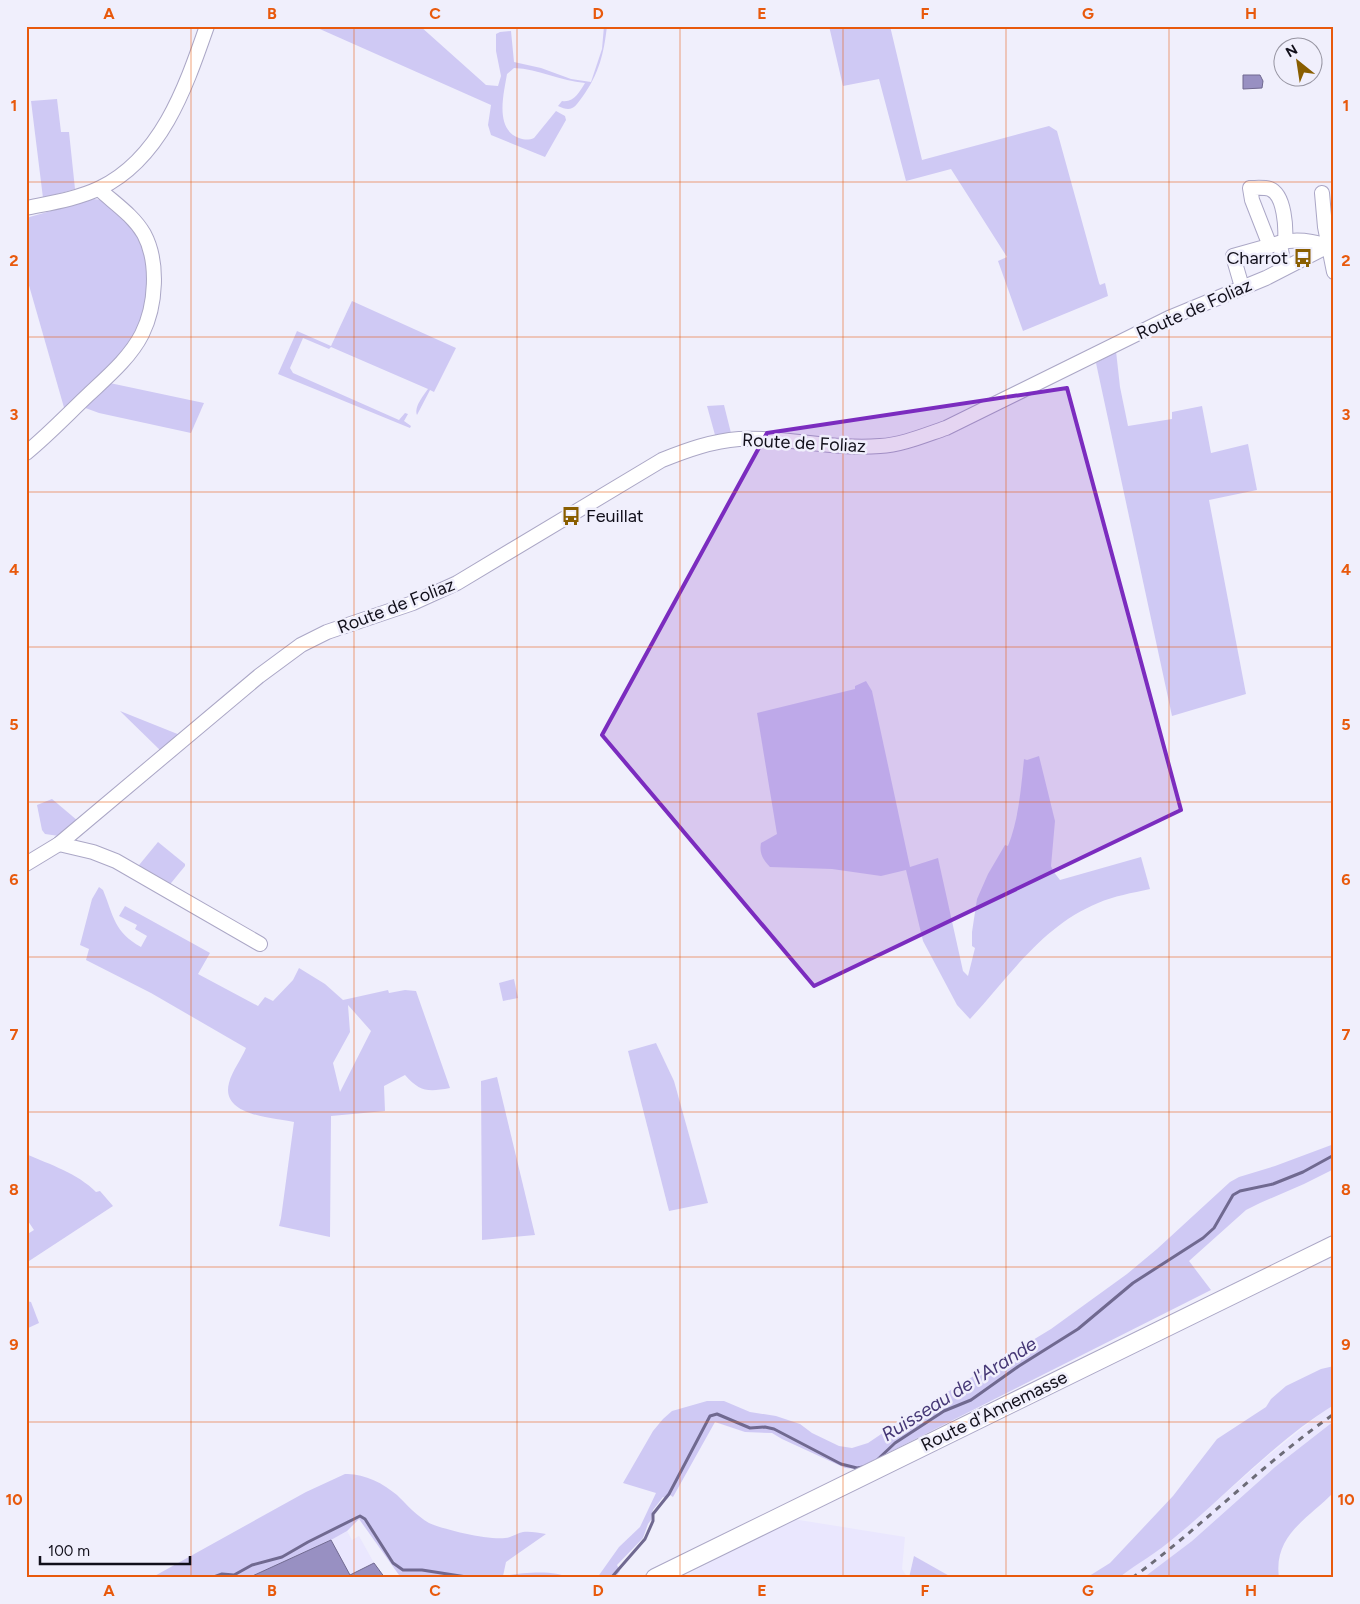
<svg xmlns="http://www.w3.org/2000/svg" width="1360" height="1604" font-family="Figtree,sans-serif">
<rect width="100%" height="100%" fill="#f0effc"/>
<g fill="#eae7fe">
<path d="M 1334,1405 L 1334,1421 L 1275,1467 L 1192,1541 L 1143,1578 L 1117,1578 L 1173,1539 L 1269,1455 L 1320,1414 Z"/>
<path d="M 793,1519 L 905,1537 L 902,1569 L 908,1578 L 704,1578 L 704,1575 L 688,1574 Z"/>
<path d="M 347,1531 L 352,1540 L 359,1536 L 374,1563 L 350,1576 L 331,1540 Z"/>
</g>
<g fill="#cfc9f4" fill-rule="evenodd">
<path d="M 313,26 L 420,26 L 486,85 L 498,86 L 501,76 L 496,51 L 496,34 L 500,32 L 511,31 L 514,62 L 541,68 L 571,79 L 591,82 L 602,49 L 604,26 L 607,26 C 604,53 599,74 583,96 C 575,107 572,113 558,106 L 562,101 C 574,103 580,91 585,83 C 561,81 539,69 514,68 L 507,74 C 504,93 494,129 519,138 C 525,140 529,140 534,138 L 556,111 L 565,116 L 566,120 L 545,157 L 491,135 L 488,125 L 491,105 Z"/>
<path d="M 829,26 L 890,26 L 922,160 L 1049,126 L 1057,131 L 1099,283 L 1100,285 L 1105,283 L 1108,296 L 1023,331 L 998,261 L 1007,257 L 951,169 L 906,181 L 879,79 L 843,86 Z"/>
<path d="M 57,99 L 61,132 L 69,132 L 75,189 L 43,198 L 31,101 Z"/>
<path d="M 93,199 L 104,200 L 137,230 L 149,265 L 145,317 L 125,352 L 65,411 L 26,275 L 26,218 Z"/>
<path d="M 352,301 L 456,348 L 434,392 L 430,390 L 417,415 C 414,407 423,396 428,389 L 331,347 L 329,349 L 303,338 L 290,368 L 293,373 L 399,420 L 405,413 L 408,414 L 404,421 L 411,426 L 410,428 L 278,374 L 297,331 L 331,346 Z"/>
<path d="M 1116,351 L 1120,387 L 1128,426 L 1172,419 L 1172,412 L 1202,406 L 1211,453 L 1248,444 L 1257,490 L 1209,500 L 1246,694 L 1172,716 L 1096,363 Z"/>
<path d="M 105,382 L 204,403 L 191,433 L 99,413 L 80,406 Z"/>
<path d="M 724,405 L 731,433 L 715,435 L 707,406 Z"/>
<path d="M 866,681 L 872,691 L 910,867 L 938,858 L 963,971 L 968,976 L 975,948 L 972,946 L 972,932 L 977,899 L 988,874 L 1005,845 L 1008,846 C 1019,818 1021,788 1024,759 L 1027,760 L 1039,756 L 1055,821 L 1051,866 L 1053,871 L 1060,880 L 1141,857 L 1150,889 C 1132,893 1114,896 1098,903 C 1042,926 1010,976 970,1019 L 957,1005 L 923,941 L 906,870 L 881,876 L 832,869 L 770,867 C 763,860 759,853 761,843 L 777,834 L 757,713 L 855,689 L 855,686 Z"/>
<path d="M 120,711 L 180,735 L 162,752 Z"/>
<path d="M 52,799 L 78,821 L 59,836 L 45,834 L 42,830 L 37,805 Z"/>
<path d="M 158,842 L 185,864 L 185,866 L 167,888 L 135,870 Z"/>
<path d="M 99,887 L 103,890 C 114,917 114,932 141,947 L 147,936 L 135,929 L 137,925 L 119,916 L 125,906 L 210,953 L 198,974 L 258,1006 L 265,997 L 273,1001 L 293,980 L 299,968 L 325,984 L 343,1000 L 388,990 L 389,993 L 405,990 L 416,991 L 450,1088 C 428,1092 420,1092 405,1075 L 384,1086 L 385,1111 L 331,1116 L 330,1237 L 279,1226 L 281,1218 L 294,1122 C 275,1118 220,1116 229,1083 C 232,1071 241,1060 246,1048 L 151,993 L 86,960 L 89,949 L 80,945 L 92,899 ZM 348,1005 L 371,1031 L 340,1092 L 333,1063 L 350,1032 Z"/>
<path d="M 514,979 L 518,998 L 503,1001 L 499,983 Z"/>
<path d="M 656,1043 L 674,1081 L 708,1203 L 669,1211 L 628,1051 Z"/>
<path d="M 497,1077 L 535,1235 L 482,1240 L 481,1081 Z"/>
<path d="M 1334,1144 L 1334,1169 L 1304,1184 L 1260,1203 L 1246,1210 L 1189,1261 L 1211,1290 L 856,1469 L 845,1468 L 782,1439 L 772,1433 L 745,1432 L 715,1422 L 673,1497 L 670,1495 L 667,1499 L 663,1497 L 653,1510 L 651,1520 L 648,1524 L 643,1538 L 617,1565 L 620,1571 L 615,1578 L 597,1578 L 619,1547 L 640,1527 L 656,1493 L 623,1483 L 653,1431 L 663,1419 L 672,1411 L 707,1401 L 724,1401 L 750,1412 L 776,1416 L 800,1424 L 812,1433 L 839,1446 L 852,1448 L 868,1443 L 908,1416 L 1051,1329 L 1127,1274 L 1157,1249 L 1230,1182 L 1239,1177 L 1275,1166 Z"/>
<path d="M 26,1154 C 51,1165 77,1173 96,1192 L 100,1191 L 113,1206 L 26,1263 L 26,1235 L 34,1230 L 26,1218 Z"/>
<path d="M 26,1301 L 31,1302 L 39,1323 L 26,1329 Z"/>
<path d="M 1334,1366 L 1334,1405 C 1276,1440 1227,1495 1174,1538 C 1158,1552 1138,1563 1121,1576 L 1117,1578 L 1086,1578 L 1110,1563 L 1173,1496 L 1217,1439 L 1266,1407 L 1271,1399 L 1286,1386 L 1321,1369 Z"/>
<path d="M 1334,1421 L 1334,1492 C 1308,1519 1273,1535 1279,1578 L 1143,1578 L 1192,1541 L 1275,1467 Z"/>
<path d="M 345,1474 C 363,1473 383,1483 397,1495 C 407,1505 417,1516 429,1523 C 445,1530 488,1540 505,1538 C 511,1538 517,1533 523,1532 C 530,1531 539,1533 546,1534 L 506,1562 L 503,1576 C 519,1573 555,1569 569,1578 L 409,1578 L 399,1575 L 359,1519 L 347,1531 L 331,1540 L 248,1578 L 151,1578 L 306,1492 Z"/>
<path d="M 914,1556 L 953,1578 L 909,1578 Z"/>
</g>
<g fill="#9890c2" stroke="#706990">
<path d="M 1243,75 L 1260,75 L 1263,81 L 1262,88 L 1243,89 Z"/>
<path d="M 331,1540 L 350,1575 L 374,1563 L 385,1578 L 248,1578 Z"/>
</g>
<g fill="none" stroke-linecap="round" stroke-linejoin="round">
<g stroke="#706990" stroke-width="3">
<path d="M 876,1461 L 895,1443 L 944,1411 L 971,1400 L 1019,1366 L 1078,1329 L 1133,1283 L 1203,1238 L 1214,1228 L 1233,1195 L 1240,1191 L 1273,1184 L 1303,1172 L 1334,1155"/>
<path d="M 211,1578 L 222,1574 L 234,1575 L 252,1565 L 282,1557 L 308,1542 L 360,1516 L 365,1519 L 393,1563 L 403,1570 L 422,1570 L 473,1578"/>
<path d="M 611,1578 L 645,1539 L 653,1521 L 653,1514 L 669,1494 L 710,1416 L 717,1414 L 750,1428 L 765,1427 L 774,1429 L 841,1464 L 857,1468 L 863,1467"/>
</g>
<g stroke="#aba7c6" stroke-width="16">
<g id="minor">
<path d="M 1322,193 L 1325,227 L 1334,272"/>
<path d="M 26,208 C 50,203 77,199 100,188 C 162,158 186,86 207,26"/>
<path d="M 1270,246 L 1252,200 L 1250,188 C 1256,188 1264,187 1270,189 C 1285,195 1286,229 1285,241"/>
<path d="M 1284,268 L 1280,243 C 1296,238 1312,241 1328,246"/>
<path d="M 1242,287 L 1233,256 L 1279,243"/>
<path d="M 26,453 C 48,435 67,415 87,396 C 106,378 130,358 142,334 C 156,306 159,262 144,234 C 133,215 114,203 99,189"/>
<path d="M 59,844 L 93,852 L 116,861 L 260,944"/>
<path d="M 26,864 L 59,844 L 259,676 L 301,645 L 327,632 L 413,603 L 457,583 L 662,460 C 687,450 712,441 739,439 C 786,436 832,450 880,446 C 902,445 925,435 946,428 L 1169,318 L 1266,278 L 1334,243"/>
</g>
</g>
<g stroke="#aba7c6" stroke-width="20">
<path id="major" d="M 655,1578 L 1334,1245"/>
</g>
<use href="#minor" stroke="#fff" stroke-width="14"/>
<use href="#major" stroke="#fff" stroke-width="18"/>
<path stroke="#6d6c78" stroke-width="3" stroke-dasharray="6 6" stroke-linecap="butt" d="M 1132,1578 C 1202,1527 1262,1464 1334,1414"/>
</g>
<path fill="#7b2cbf" fill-opacity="0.2" stroke="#7b2cbf" stroke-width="4" stroke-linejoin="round" d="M 1067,388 L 1181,810 L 814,986 L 602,735 L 767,433 Z"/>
<path fill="none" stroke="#e8590c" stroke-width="1" stroke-opacity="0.55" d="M 191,26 L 191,1578M 354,26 L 354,1578M 517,26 L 517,1578M 680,26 L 680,1578M 843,26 L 843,1578M 1006,26 L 1006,1578M 1169,26 L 1169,1578M 26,182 L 1334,182M 26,337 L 1334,337M 26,492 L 1334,492M 26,647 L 1334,647M 26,802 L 1334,802M 26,957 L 1334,957M 26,1112 L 1334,1112M 26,1267 L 1334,1267M 26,1422 L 1334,1422"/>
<defs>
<g id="bus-bare" transform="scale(1.5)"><path d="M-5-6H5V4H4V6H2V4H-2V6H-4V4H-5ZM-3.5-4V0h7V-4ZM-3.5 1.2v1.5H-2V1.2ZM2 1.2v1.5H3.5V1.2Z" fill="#895e00" stroke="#f0effc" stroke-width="2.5" paint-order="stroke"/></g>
</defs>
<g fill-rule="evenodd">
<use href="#bus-bare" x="1303" y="258"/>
<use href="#bus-bare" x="571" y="516"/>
</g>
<g text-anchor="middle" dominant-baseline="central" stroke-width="5" stroke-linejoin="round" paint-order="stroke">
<g font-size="18" fill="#110f1a" stroke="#f0effc" text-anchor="end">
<text x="1288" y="258">Charrot</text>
<text x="586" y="516" text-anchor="start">Feuillat</text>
</g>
<g font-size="18" fill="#110f1a" stroke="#f0effc">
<text transform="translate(1194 309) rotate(-24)">Route de Foliaz</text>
<text transform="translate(804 443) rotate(3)">Route de Foliaz</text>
<text transform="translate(396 606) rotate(-21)">Route de Foliaz</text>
<text transform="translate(994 1411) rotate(-26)">Route d'Annemasse</text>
</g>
<g font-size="19" font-style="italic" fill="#463876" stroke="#f0effc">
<text transform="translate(959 1389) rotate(-32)">Ruisseau de l'Arande</text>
</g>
</g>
<rect width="1360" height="1604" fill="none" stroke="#f0effc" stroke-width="55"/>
<g transform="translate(1298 62) rotate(330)"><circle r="24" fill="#f0effc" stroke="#9795a2"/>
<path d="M0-4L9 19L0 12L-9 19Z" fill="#895e00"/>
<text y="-8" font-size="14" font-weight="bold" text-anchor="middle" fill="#110f1a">N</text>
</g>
<path d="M40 1556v8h150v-8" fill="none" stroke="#110f1a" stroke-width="2.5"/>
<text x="48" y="1556" font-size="15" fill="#110f1a" stroke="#f0effc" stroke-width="4" paint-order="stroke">100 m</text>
<rect x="28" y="28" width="1304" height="1548" fill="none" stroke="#e8590c" stroke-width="2"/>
<g font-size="16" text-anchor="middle" font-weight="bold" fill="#e8590c">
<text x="109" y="19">A</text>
<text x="272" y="19">B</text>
<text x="435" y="19">C</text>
<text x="598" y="19">D</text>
<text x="762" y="19">E</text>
<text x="925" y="19">F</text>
<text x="1088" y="19">G</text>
<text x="1251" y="19">H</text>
<text x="14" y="111">1</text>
<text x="1346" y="111">1</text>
<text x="14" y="266">2</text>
<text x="1346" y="266">2</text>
<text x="14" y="420">3</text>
<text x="1346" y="420">3</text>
<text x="14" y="575">4</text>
<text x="1346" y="575">4</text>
<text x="14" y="730">5</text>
<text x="1346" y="730">5</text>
<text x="14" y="885">6</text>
<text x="1346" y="885">6</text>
<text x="14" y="1040">7</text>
<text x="1346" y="1040">7</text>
<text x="14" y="1195">8</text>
<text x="1346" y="1195">8</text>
<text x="14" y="1350">9</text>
<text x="1346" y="1350">9</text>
<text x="14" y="1505">10</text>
<text x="1346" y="1505">10</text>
<text x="109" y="1596">A</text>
<text x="272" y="1596">B</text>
<text x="435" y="1596">C</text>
<text x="598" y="1596">D</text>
<text x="762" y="1596">E</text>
<text x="925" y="1596">F</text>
<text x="1088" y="1596">G</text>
<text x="1251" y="1596">H</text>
</g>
</svg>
